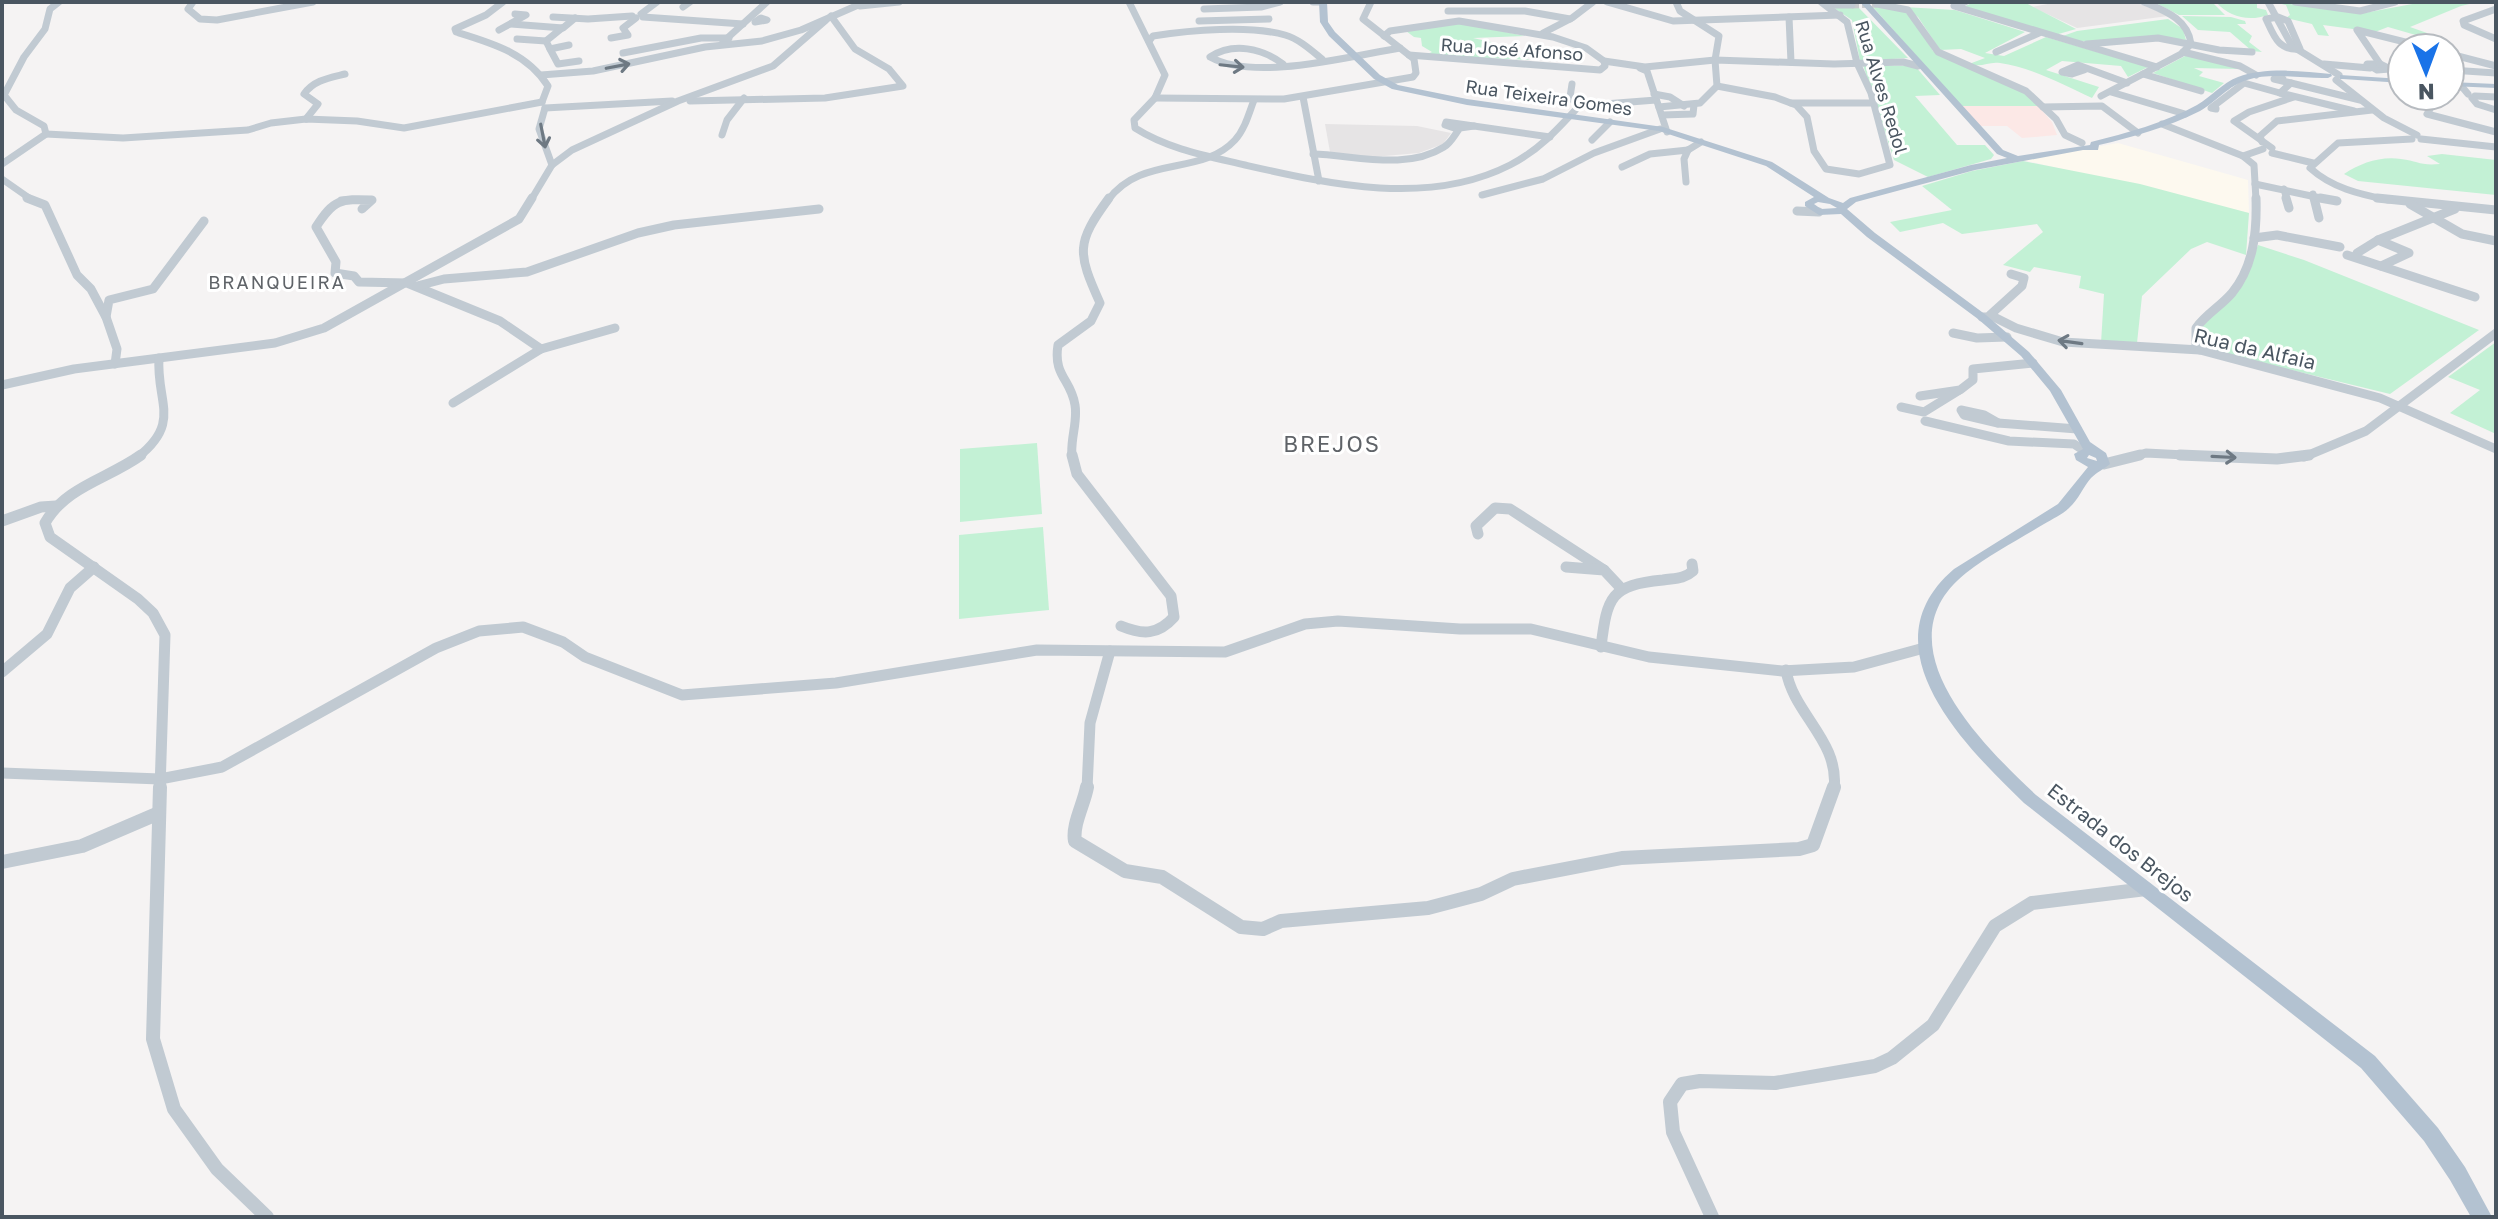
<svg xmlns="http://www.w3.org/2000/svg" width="2498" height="1219" font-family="'Golos Text',sans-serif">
<rect width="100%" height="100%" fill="#f5f3f3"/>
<path fill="#fdf9ef" d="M 2118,143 L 2248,180 L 2249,213 L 2023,160 Z"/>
<g fill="#e6e4e5">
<path d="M 2058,2 L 2136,2 L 2168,16 L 2077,28 L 2032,7 Z"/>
<path d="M 1325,124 L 1417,126 L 1451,133 L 1443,144 L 1419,153 L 1373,157 L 1330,152 Z"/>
</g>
<path fill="#fce8e6" d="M 1961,106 L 2038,106 L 2052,122 L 2057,135 L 2022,138 L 2007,126 L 1979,126 Z"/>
<g fill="#c3f1d5">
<path d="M 1974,2 L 2024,2 L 2076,29 L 2055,35 L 1961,8 Z"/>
<path d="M 2154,2 L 2212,2 L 2225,15 L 2179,15 Z"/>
<path d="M 2216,2 L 2257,2 L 2257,8 L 2266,10 L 2268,15 C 2249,22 2229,17 2216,2 Z"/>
<path d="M 2273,2 L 2364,13 L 2423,2 L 2478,2 L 2461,6 L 2410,27 L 2427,33 L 2419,36 L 2388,27 L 2375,32 L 2323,25 L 2329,36 L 2318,35 L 2312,24 L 2286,18 L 2290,15 L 2286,5 Z"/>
<path d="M 1836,6 L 1857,6 L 1908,58 L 1860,61 L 1852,20 L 1834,8 Z"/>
<path d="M 1872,6 L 1889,6 L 1909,12 L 1933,51 L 2025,92 L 2038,106 L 1961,106 Z"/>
<path d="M 1904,7 L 1955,10 L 2025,32 L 1985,53 L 2004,56 L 2046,37 L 2148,67 L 2128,77 L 2121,66 L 2062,61 L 2046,70 L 2099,87 L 2092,98 C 2064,85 2031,67 2000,63 C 1989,61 1982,68 1969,64 L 1985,58 L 1961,49 L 1940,50 L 1918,17 Z"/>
<path d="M 2182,16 L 2231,17 L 2245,21 L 2246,24 L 2237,24 L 2252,36 L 2249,42 L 2262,52 L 2252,51 L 2230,32 L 2198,30 Z"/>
<path d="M 2168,19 L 2183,29 L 2186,40 C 2144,35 2101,49 2060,37 L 2077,31 Z"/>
<path d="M 1451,21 L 1525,36 L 1473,38 L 1491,42 L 1498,51 L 1530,60 L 1425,55 L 1432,52 L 1422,46 L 1421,38 L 1414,37 L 1406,31 Z"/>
<path d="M 2185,56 L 2189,56 L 2240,69 L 2194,68 L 2203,72 L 2199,76 L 2224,83 L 2212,93 L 2153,73 Z"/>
<path d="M 1863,65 L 1915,66 L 1940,95 L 1915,96 L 1957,145 L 1985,145 L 1994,155 L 1991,159 L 1928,177 L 1894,160 Z"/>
<path d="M 2442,154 L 2496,160 L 2496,195 L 2358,181 L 2344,174 C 2361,163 2380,156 2401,159 C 2418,161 2420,166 2440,164 L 2427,156 Z"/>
<path d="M 2023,161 L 2140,184 L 2249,213 L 2246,255 L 2207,242 L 2191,249 L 2142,296 L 2137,343 L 2101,343 L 2104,294 L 2079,288 L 2081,276 L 2034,267 L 2030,272 L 2003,265 L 2043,232 L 2037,224 L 1962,234 L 1943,223 L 1900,232 L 1890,222 L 1952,210 L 1922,186 L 1972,171 Z"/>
<path d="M 2258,245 L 2304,260 L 2479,330 L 2390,394 L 2213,351 L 2202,344 L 2203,326 L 2245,281 Z"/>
<path d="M 2496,342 L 2496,434 L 2450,413 L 2480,390 L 2448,377 Z"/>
<path d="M 1037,443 L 1042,514 L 960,522 L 960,449 Z"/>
<path d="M 1043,527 L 1049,610 L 959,619 L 959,535 Z"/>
</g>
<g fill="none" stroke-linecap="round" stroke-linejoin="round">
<path stroke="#caccce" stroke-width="7" stroke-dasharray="7 3" stroke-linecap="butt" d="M 1852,5 L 1877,4"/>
<g stroke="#c1cad2" stroke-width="7">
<path d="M 193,2 L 188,9 L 200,19 L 217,20 L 313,2"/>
<path d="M 503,2 L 486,15 L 455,29 L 456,32 C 492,43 527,53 548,86 L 542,102"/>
<path d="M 1129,2 L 1165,75 L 1155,98 L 1134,120 L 1135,128 C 1168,149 1207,156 1245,165 C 1329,184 1428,207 1510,165 C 1538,151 1558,129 1579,106 L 1656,100"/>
<path d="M 1313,2 L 1320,2"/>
<path d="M 1607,2 L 1673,21 L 1840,15"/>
<path d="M 1965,2 L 1954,6 L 2157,67"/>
<path d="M 2268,2 L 2292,46 L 2339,75"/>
<path d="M 2295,2 L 2360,11 L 2395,2"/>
<path d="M 1877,4 L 1908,10 L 1938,52 L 2026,91 L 2056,119 L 2065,135 L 2082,143"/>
<path d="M 1826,5 L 1852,5"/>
<path d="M 860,6 L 899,2"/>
<path d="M 683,7 L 690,2"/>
<path d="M 1204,9 L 1261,7 L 1280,2"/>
<path d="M 2496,9 L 2463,21 L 2464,25 L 2496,39"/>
<path d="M 1448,11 L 1525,11 L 1570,19"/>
<path d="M 641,14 L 657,2"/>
<path d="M 553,17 L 588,19 L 632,16"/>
<path d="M 643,17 L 743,24"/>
<path d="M 1789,17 L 1791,62"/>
<path d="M 2278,17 L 2288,21 L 2300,49 C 2278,51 2274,36 2266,19 Z"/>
<path d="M 761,18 L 767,20 L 755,22 Z"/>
<path d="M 1199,21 L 1269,19"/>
<path d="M 511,24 L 563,28 L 575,18"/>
<path d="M 562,28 L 546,41 L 550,49 L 569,45"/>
<path d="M 499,30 L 526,15 L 515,14"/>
<path d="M 1543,33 L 1572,18 L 1593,2"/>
<path d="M 1384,36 L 1390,31 L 1459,21 L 1553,37 L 1586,48 L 1604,61 L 1645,67 L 1715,60 L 1834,64 L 1903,62 L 1918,66"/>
<path d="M 611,38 L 628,35 L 623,28 L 636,18"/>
<path d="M 517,39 L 546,41"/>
<path d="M 1149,41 L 1153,36 C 1191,30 1249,25 1285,35 C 1299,39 1311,50 1322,59"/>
<path d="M 723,42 L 767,2"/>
<path d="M 2087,44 L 2158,38 L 2219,50 L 2252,52"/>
<path d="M 550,49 L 558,64 L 579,61"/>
<path d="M 1996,52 L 2039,33"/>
<path d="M 2183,52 L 2240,66 L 2256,75"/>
<path d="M 623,53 L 701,38 L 729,38"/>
<path d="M 2450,54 L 2496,66"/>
<path d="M 1409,55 L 1600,70 L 1605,66 L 1604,61"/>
<path d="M 1283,64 C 1262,48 1233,42 1210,57 C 1255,82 1350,56 1400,48"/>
<path d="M 2324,64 L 2370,68"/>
<path d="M 2367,64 L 2380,64 L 2390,69 L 2377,70 Z"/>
<path d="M 2380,64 L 2357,30 L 2429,48"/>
<path d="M 1640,68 L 1647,71 L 1667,132"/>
<path d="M 2084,70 L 2072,74 L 2062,72 L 2078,65 L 2127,83"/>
<path d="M 2450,70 L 2496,73"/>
<path d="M 2143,74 L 2201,91"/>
<path d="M 541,75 L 593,71 L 705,47 L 762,41 L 801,30 L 865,2"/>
<path d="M 2283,79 L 2274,79 L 2291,83"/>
<path d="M 2336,80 L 2384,118 L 2417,135"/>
<path d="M 1572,84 L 1570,97 L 1579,106"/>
<path d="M 2451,84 L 2463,88 L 2468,94"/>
<path d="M 1717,86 L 1775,97 L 1796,105 L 1807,117 L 1814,151 L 1826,169 L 1859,174 L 1890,165 L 1871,93 L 1857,63 L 1847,22 L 1821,2"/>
<path d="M 2111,92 L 2185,114"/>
<path d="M 1654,94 L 1670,97 L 1684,106"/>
<path d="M 2101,96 L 2181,54 L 2191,44 C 2188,19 2165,11 2144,2"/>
<path d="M 2446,96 L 2437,98 L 2427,114 L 2496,132"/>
<path d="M 2475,96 L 2496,97"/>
<path d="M 1303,97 L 1319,181"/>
<path d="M 1155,98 L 1284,99 L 1413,77 L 1416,73 L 1414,59 L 1363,19 L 1371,2"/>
<path d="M 2472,98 L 2477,104 L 2496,110"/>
<path d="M 690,101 L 825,98 L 903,86 L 889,69 L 855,49 L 831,16"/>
<path d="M 1791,103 L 1873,103"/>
<path d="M 1659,107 L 1700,103 L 1717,86 L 1715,60 L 1719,36 L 1680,11 L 1676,2"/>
<path d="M 2043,107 L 2102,106 L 2138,133"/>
<path d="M 545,108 L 672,101"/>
<path d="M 545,108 L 539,129 L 552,165"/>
<path d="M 2216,109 L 2211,108 L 2244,83 L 2280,93"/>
<path d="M 2354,111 L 2280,93 L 2291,83 L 2360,100"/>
<path d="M 1662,115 L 1693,114 L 1694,105"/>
<path d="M 306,119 L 318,104 L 304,94 C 314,80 329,78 345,74"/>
<path d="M 2162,124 L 2243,156 L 2254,165 L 2256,200"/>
<path d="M 1457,129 L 1445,125 L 1446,122 L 1550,137"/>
<path d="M 46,134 L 123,138 L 248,130 L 271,123 L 306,119 L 357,121 L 404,128 L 542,102"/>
<path d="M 722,135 L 727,120 L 744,98"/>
<path d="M 2421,139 L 2496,147"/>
<path d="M 1592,140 L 1610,122"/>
<path d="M 2262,142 L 2260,136 L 2277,121 L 2372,110"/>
<path d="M 2272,148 L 2234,121 L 2249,112 L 2294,97"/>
<path d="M 2272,153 L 2313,163"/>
<path d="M 1313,154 C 1354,155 1406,171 1444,147 C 1451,143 1455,134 1460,128 L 1474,126"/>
<path d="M 2243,156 L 2263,149"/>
<path d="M 2,164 L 46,134 L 44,126 L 16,110 L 4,95 L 24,57 L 45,29 L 50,9 L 59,2"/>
<path d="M 1622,167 L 1650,154 L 1688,150 L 1701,142"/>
<path d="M 2,179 L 32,200"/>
<path d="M 1686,182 L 1684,159 L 1688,150"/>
<path d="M 2255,184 L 2330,200"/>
<path d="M 2284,189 L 2287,200"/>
<path d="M 2313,194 L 2314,200"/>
<path d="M 1482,195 L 1543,179 L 1594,153 L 1660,129"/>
<path d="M 341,200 L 358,200"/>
<path d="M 531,200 L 552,165 L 572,150 L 678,101 L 773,66 L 826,20"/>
<path d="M 1108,200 C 1142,154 1201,177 1235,140 C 1245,129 1249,113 1254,100"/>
<path d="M 2388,200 C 2359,194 2332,188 2310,168 L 2338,143 L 2412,139"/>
</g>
<g stroke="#c1cad2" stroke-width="9">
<path d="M 27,198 L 45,205 L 77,275 L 91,289 L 106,317 L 117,349 L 115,364"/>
<path d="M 2286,198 L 2289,208"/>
<path d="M 2314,198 L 2319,218"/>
<path d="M 2320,198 L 2337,201"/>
<path d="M 2377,198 L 2496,210"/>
<path d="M 2410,204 L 2462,234 L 2496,241"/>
<path d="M 362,209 L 372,200 C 340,199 334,199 316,227 L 336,262 L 335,273 L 354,276 L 359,282 L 407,283 L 500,321 L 541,349 L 453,403"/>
<path d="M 1797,211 L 1819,212"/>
<path d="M 2254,238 L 2277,235 L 2340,247"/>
<path d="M 2378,240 L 2409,253 L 2381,266"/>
<path d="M 2357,253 L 2378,240 L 2455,209"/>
<path d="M 2347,255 L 2475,297"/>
<path d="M 417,286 L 444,279 L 527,272 L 638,233 L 674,225 L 819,209"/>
<path d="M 1990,315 L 2022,286 L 2024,278 L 2011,274"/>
<path d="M 106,317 L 109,300 L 153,289 L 204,221"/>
<path d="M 1982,317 L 1994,317 L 2016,328 L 2063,342 L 2200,350 L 2380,398 L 2496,449"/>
<path d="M 1953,333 L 1977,338 L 2007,337"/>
<path d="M 541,349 L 615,328"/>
<path d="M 2200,350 L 2196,345 L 2196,328 C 2206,314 2221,306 2232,293 C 2254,266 2257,231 2256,198"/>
<path d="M 2,385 L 74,369 L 275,343 L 324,328 L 519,219 L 532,198"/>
<path d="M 1920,396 L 1960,390 L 1973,380 L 1973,369 L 2033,363"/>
<path d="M 1901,407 L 1924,412 L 1958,391"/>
<path d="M 1961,410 L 1984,415 L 1998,423 L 1964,415 Z"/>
<path d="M 1925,421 L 2009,441 L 2074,444 L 2080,448"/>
<path d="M 1998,423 L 2077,429"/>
<path d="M 138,457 C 182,422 156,402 159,358"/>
<path d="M 1072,457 C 1070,439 1078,422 1075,405 C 1071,379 1053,376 1058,345 L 1091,321 L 1100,303 C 1077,252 1076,243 1109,198"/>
<path d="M 2132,457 L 2146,453 L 2224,457"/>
<path d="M 2304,457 L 2366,431 L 2496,333"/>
</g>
<g stroke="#c1cad2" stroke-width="11">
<path d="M 141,455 C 108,479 66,486 45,523 L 50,537 L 138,599 L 153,613 L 165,635 L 160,789"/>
<path d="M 1072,455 L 1077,474 L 1171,596 L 1174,617 C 1158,635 1143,635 1121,626"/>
<path d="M 2180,455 L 2277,459 L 2309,455"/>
<path d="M 2104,464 L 2140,455"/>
<path d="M 2,521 L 41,507 L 56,506"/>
<path d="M 1478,534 L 1476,526 L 1495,508 L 1510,509 L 1604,570"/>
<path d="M 1566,567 L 1604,570 L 1619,586"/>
<path d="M 1601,647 C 1607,596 1611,585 1663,580 C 1675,578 1684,579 1693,571 L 1692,564"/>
<path d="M 1786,670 C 1793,714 1840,741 1834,789"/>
<path d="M 2,672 L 47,634 L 70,588 L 94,567"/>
<path d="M 2,773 L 160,779 L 222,767 L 436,648 L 479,631 L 523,627 L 563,642 L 585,657 L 682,695 L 836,683 L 1037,650 L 1225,652 L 1305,624 L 1338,621 L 1460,629 L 1531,629 L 1649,657 L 1782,671 L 1854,667 L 1924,648"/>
<path d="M 1087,789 L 1090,723 L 1110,651"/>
</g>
<g stroke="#c1cad2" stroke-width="14">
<path d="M 160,787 L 153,1039 L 174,1109 L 217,1169 L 267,1217"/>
<path d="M 1087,787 C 1084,804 1072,825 1075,841 L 1125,871 L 1162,877 L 1241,927 L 1263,929 L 1281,921 L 1428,908 L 1481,894 L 1513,879 L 1622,858 L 1799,849 L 1813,845 L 1834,787"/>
<path d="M 2,862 L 82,846 L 159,813"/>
<path d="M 1712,1217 L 1673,1132 L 1670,1102 L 1682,1084 L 1700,1081 L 1775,1083 L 1875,1066 L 1892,1058 L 1933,1025 L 1995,926 L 2032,903 L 2146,889"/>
</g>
<g fill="#b3c2d1" fill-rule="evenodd">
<path d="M 1319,2 L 1327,2 L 1328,22 L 1335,32 L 1380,75 L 1398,85 L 1467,99 L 1663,127 L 1772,162 L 1829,198 L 1843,203 L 1850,198 L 1971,165 L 2007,158 L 1997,154 L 1860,2 L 1868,2 L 2003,150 L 2018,156 L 2090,145 L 2091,142 C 2127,133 2164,123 2197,105 C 2211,97 2222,83 2238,77 C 2265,67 2303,71 2331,74 L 2332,76 L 2328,78 C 2302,79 2272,72 2247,80 C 2229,85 2216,102 2200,111 C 2168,127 2133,137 2099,145 L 2098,150 L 2083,150 L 1975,170 L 1856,202 L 1847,209 L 1875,233 L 1986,315 L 2029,352 L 2061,390 L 2090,442 L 2106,453 L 2110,464 C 2104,469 2097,472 2091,478 C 2083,487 2079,499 2069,508 C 2062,515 2052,519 2044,524 C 2018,540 1990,554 1966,573 C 1878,643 1981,743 2036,795 L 2375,1056 L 2438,1128 L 2465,1167 L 2492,1217 L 2471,1217 L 2450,1180 L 2424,1141 L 2361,1068 L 2024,803 C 1964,745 1864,646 1954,569 L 2058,504 L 2088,467 L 2076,460 L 2074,454 L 2083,449 L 2050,391 L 2021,356 L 1978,319 L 1867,237 L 1841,214 L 1819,215 L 1805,206 L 1805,202 L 1814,197 L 1766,166 L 1659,131 L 1467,105 L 1392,89 L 1374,79 L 1329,36 L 1320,22 ZM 1818,202 L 1830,204 L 1837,208 L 1821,209 L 1814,204 ZM 2089,455 L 2096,458 L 2097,461 L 2087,458 Z"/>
<path d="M 2340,75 L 2402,79 L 2402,83 L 2343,79 L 2340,79 Z"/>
<path d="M 2450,82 L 2496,84 L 2496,88 L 2450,86 Z"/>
</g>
</g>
<defs><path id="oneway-shaft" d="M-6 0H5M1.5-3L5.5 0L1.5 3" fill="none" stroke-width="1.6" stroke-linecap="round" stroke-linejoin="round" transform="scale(2)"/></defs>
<g stroke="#6e7983">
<use href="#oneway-shaft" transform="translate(618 66) rotate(-11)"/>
<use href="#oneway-shaft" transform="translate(1232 66) rotate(6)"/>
<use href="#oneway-shaft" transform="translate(543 136) rotate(79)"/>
<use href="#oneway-shaft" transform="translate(2070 342) rotate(-172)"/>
<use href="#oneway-shaft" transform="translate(2224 457) rotate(3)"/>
</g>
<g text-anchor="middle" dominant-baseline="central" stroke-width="6" stroke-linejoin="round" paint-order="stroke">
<g font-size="18" fill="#4a5661" stroke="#fff">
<text transform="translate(1512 49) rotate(4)">Rua José Afonso</text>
<text transform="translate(1882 87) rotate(73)">Rua Alves Redol</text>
<text transform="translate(1549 97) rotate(8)">Rua Teixeira Gomes</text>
</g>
<g font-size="18" letter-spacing="2" fill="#5f6368" stroke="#fff">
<text x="277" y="282">BRANQUEIRA</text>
</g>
<g font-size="20" fill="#4a5661" stroke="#fff">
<text transform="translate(2255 348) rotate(13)">Rua da Alfaia</text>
<text transform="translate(2121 842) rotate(38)">Estrada dos Brejos</text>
</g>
<g font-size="22" letter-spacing="2" fill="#5f6368" stroke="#fff">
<text x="1332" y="443">BREJOS</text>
</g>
</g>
<rect width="2498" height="1219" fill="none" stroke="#4a5661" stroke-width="8"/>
<g transform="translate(2426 72) rotate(179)"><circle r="38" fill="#ffffff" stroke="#b7bbc0" stroke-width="2"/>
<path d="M0-6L14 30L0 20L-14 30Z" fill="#1a73e8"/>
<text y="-12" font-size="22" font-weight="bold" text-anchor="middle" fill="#4a5661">N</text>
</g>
</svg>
